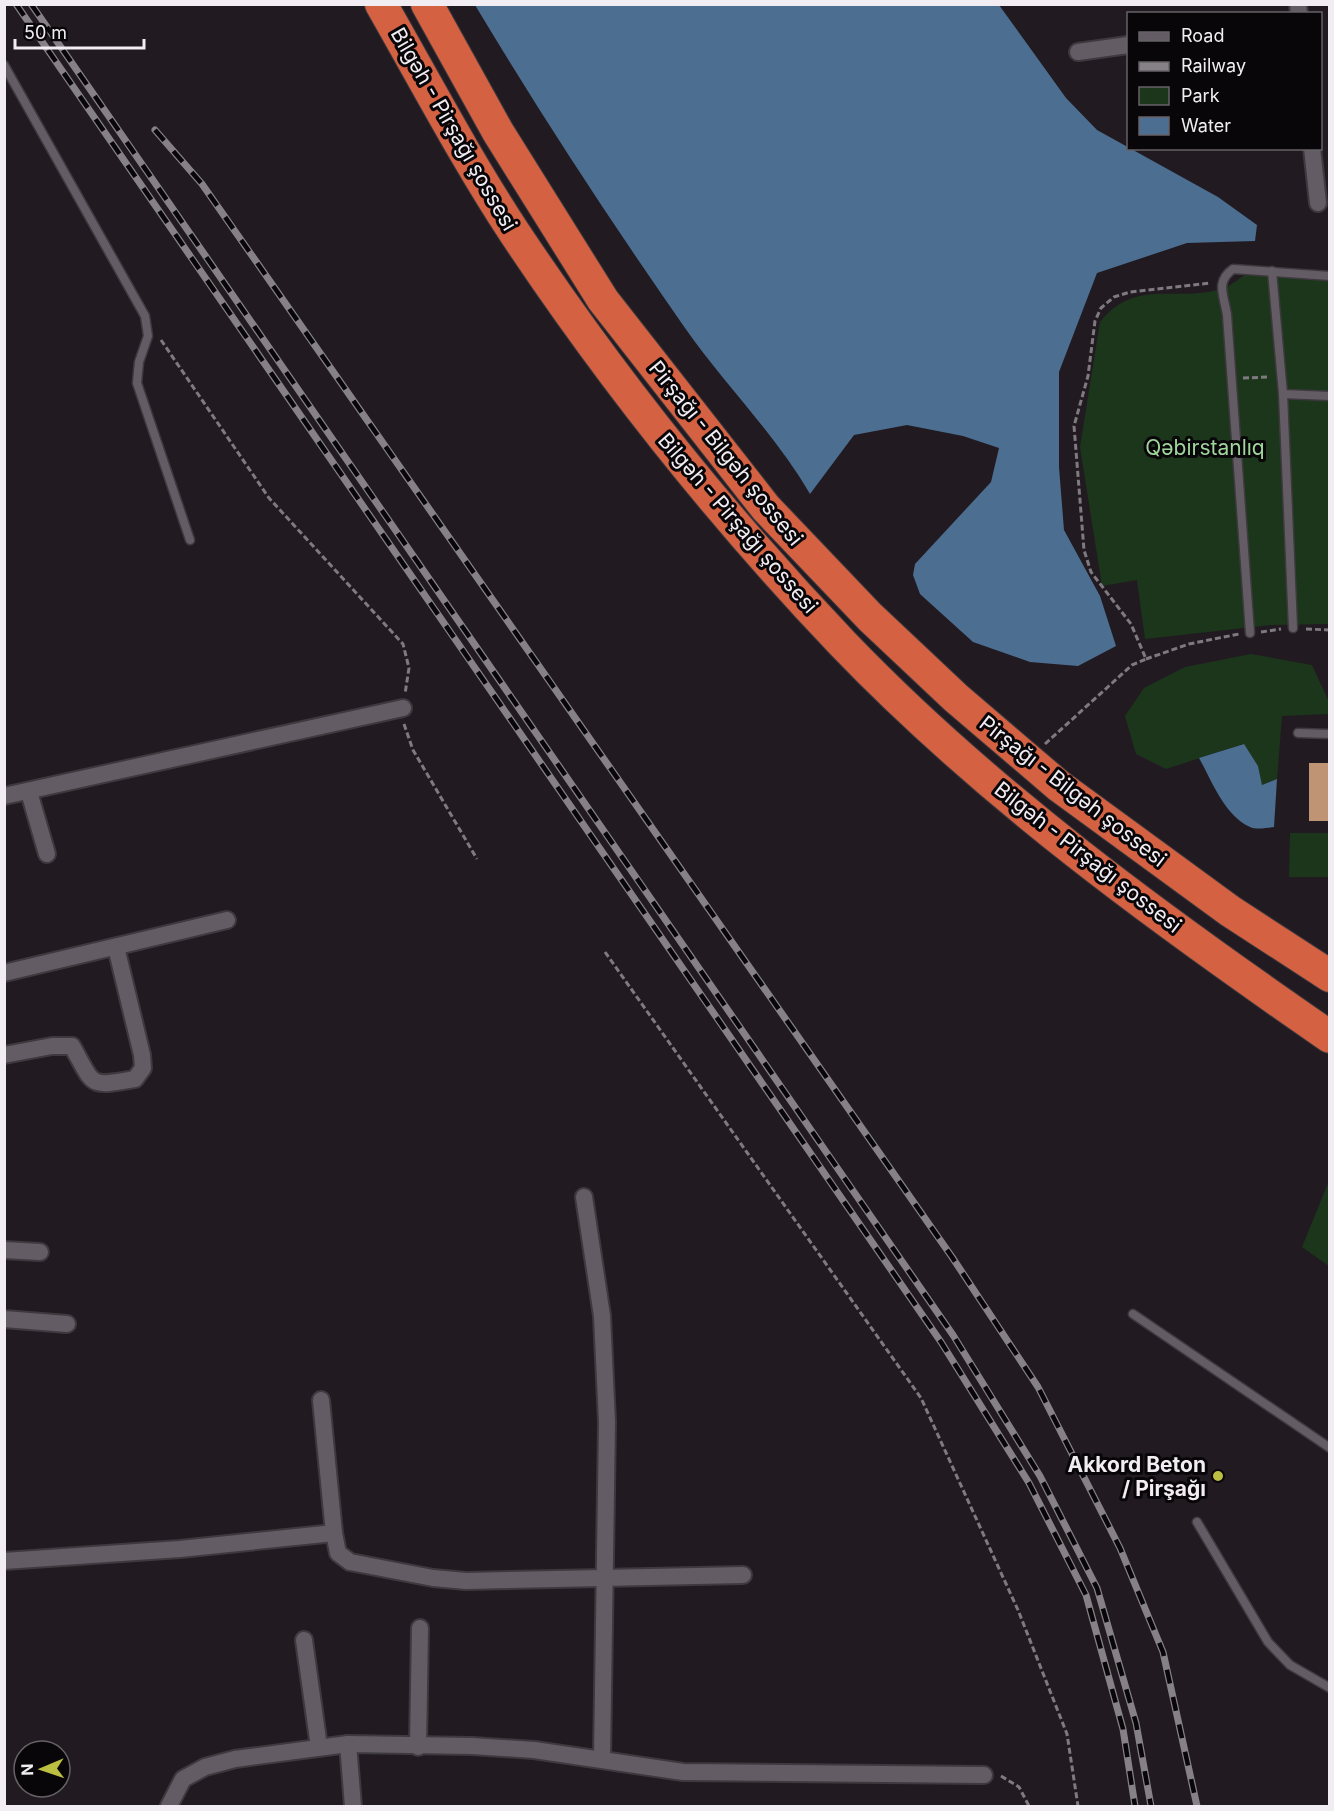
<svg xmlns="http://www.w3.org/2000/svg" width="1334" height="1811" font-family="Inter,sans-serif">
<rect width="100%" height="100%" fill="#211b21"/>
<g fill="#1c361b">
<path d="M 1246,274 L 1329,281 L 1329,624 L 1271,625 L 1145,639 L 1137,580 L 1102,586 L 1080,447 L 1100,322 C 1136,276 1181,305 1226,287 C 1233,284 1240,278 1246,274 Z"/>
<path d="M 1251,654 L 1312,665 L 1329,702 L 1329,714 L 1282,716 L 1277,779 L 1262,785 L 1258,766 L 1243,744 L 1166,769 L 1136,754 L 1125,716 L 1144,688 L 1185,667 Z"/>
<path d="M 1290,833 L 1329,833 L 1329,877 L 1289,877 Z"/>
<path d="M 1329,1181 L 1330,1266 L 1329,1266 L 1302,1247 Z"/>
</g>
<g fill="#4c6e91">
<path d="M 475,5 L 999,5 L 1066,98 L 1097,130 L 1218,197 L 1257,225 L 1255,241 L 1187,243 L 1097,273 L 1059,372 L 1059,467 L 1064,530 L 1100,596 L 1116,646 L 1078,666 L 1030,662 L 973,642 L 920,594 L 913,575 L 915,564 L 991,482 L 999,448 L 963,436 L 907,425 L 854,435 L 810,494 C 775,434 725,385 685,328 C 611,222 541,115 475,5 Z"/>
<path d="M 1244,744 L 1258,766 L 1262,785 L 1277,779 L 1274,827 C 1267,828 1256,830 1250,827 C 1224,815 1212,781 1199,758 Z"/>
</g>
<rect fill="#bf9474" x="1309" y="763" width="20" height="58"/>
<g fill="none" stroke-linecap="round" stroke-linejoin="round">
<g stroke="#3d393e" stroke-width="11">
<g id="lane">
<path d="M 4,65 L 145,316 L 148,336 L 139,362 L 137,383 L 190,540"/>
<path d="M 1272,271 L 1283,394 L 1293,628"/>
<path d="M 1283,394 L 1330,396"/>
<path d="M 1250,633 L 1227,315 C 1224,295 1215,282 1233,269 L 1330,276"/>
<path d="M 1298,733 L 1330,734"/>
<path d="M 1133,1314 L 1330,1448"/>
<path d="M 1197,1522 L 1268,1642 L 1290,1665 L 1330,1688"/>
</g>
</g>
<g stroke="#3d393e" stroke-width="20">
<g id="street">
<path d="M 1298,4 L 1299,14"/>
<path d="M 1078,52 L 1128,45"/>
<path d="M 1312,148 L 1318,203"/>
<path d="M 29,792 L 47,854"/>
<path d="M 4,796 L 403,708"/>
<path d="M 4,973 L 227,920"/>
<path d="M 4,1055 L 52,1046 L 72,1046 C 95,1087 88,1087 135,1079 L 143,1068 L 142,1055 L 116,947"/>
<path d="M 584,1197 L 602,1316 L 607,1422 L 602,1759"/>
<path d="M 4,1250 L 40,1252"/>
<path d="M 4,1319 L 67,1324"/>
<path d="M 321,1400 L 334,1533"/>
<path d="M 4,1561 L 180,1549 L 334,1533 L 338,1553 L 350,1562 L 433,1578 L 466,1581 L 743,1575"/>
<path d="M 304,1640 L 319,1747"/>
<path d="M 348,1744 L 353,1806"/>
<path d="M 418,1747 L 420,1628"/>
<path d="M 169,1806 L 183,1779 L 205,1767 L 235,1759 L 348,1744 L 472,1746 L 534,1750 L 683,1772 L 984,1775"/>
</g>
</g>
<g stroke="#3d393e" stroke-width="34">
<g id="highway">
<path d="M 381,4 C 425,81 466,159 514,232 C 611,378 722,517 843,644 C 987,794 1159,919 1330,1037"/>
<path d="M 427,4 L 498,132 L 603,300 L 766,508 L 870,617 L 956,698 L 1059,786 L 1230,911 L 1330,976"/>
</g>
</g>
<g stroke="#7f7a7f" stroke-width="3" stroke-dasharray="6 3" stroke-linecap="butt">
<path d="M 161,340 L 269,498 L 403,644 L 409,668 L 405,694"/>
<path d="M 1243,378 L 1269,377"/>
<path d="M 1306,629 L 1330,630"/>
<path d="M 1261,632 L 1281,629"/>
<path d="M 1146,659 L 1189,644 L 1239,634"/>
<path d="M 404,724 L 413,750 L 477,859"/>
<path d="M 1045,744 L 1132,665 L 1146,659 L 1131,624 L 1091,572 L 1084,550 L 1074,426 L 1088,376 L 1095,321 L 1101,308 L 1114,297 L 1130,292 L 1211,283"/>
<path d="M 605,952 L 921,1398 L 1018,1610 L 1067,1734 L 1078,1806"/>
<path d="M 1001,1776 L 1019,1787 L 1029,1806"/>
</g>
<use href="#lane" stroke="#645c64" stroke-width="8"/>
<use href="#street" stroke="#645c64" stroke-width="16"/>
<use href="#highway" stroke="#d36142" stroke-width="32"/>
<g stroke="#868186" stroke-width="7">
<g id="rail">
<path d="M 16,4 L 941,1342 L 1029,1483 L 1086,1595 L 1123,1729 L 1135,1806"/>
<path d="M 31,4 L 953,1335 L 1040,1476 L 1097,1588 L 1136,1723 L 1151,1806"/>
<path d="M 155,130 L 202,184 L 952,1257 L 1038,1387 L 1120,1548 L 1163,1652 L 1197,1806"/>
</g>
</g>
<use href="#rail" stroke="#090609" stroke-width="4.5" stroke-dasharray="14" stroke-linecap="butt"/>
</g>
<circle fill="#bdbf43" stroke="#090609" stroke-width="2" cx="1218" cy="1476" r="6"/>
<g text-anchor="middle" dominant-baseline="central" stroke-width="6" stroke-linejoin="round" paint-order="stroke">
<g font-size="21" fill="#f1edf2" stroke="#090609">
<text transform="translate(454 129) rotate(60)">Bilgəh - Pirşağı şossesi</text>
<text transform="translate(726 453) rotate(51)">Pirşağı - Bilgəh şossesi</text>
<text transform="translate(738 523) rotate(49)">Bilgəh - Pirşağı şossesi</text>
<text transform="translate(1073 791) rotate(38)">Pirşağı - Bilgəh şossesi</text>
<text transform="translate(1088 857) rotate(38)">Bilgəh - Pirşağı şossesi</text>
</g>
<g font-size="21" fill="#a0d59b" stroke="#090609">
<text x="1205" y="447">Qəbirstanlıq</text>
</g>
<g font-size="21" font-weight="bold" fill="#f1edf2" stroke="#090609" text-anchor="end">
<text x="1206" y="1464">Akkord Beton<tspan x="1206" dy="24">/ Pirşağı</tspan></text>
</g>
</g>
<rect width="1334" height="1811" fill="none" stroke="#f1edf2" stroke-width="12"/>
<rect x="1127" y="12" width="195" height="138" fill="#090609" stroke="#666266" stroke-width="1.5"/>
<rect x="1139" y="32" width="30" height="9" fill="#645c64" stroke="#666266" stroke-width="1.5"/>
<text x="1181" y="42" font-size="18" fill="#f1edf2">Road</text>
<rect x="1139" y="62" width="30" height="9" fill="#868186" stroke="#666266" stroke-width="1.5"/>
<text x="1181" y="72" font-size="18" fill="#f1edf2">Railway</text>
<rect x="1139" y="87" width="30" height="18" fill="#1c361b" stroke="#666266" stroke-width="1.5"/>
<text x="1181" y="102" font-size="18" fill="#f1edf2">Park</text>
<rect x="1139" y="117" width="30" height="18" fill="#4c6e91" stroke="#666266" stroke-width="1.5"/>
<text x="1181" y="132" font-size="18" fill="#f1edf2">Water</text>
<g transform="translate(42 1769) rotate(268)"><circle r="28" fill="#090609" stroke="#666266" stroke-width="1.5"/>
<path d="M0-4.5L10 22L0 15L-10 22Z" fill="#bdbf43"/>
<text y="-9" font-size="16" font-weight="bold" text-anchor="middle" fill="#f1edf2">N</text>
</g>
<path d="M15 39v9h129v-9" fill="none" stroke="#f1edf2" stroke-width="3"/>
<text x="24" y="39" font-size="18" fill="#f1edf2" stroke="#090609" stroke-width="4.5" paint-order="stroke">50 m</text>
</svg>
